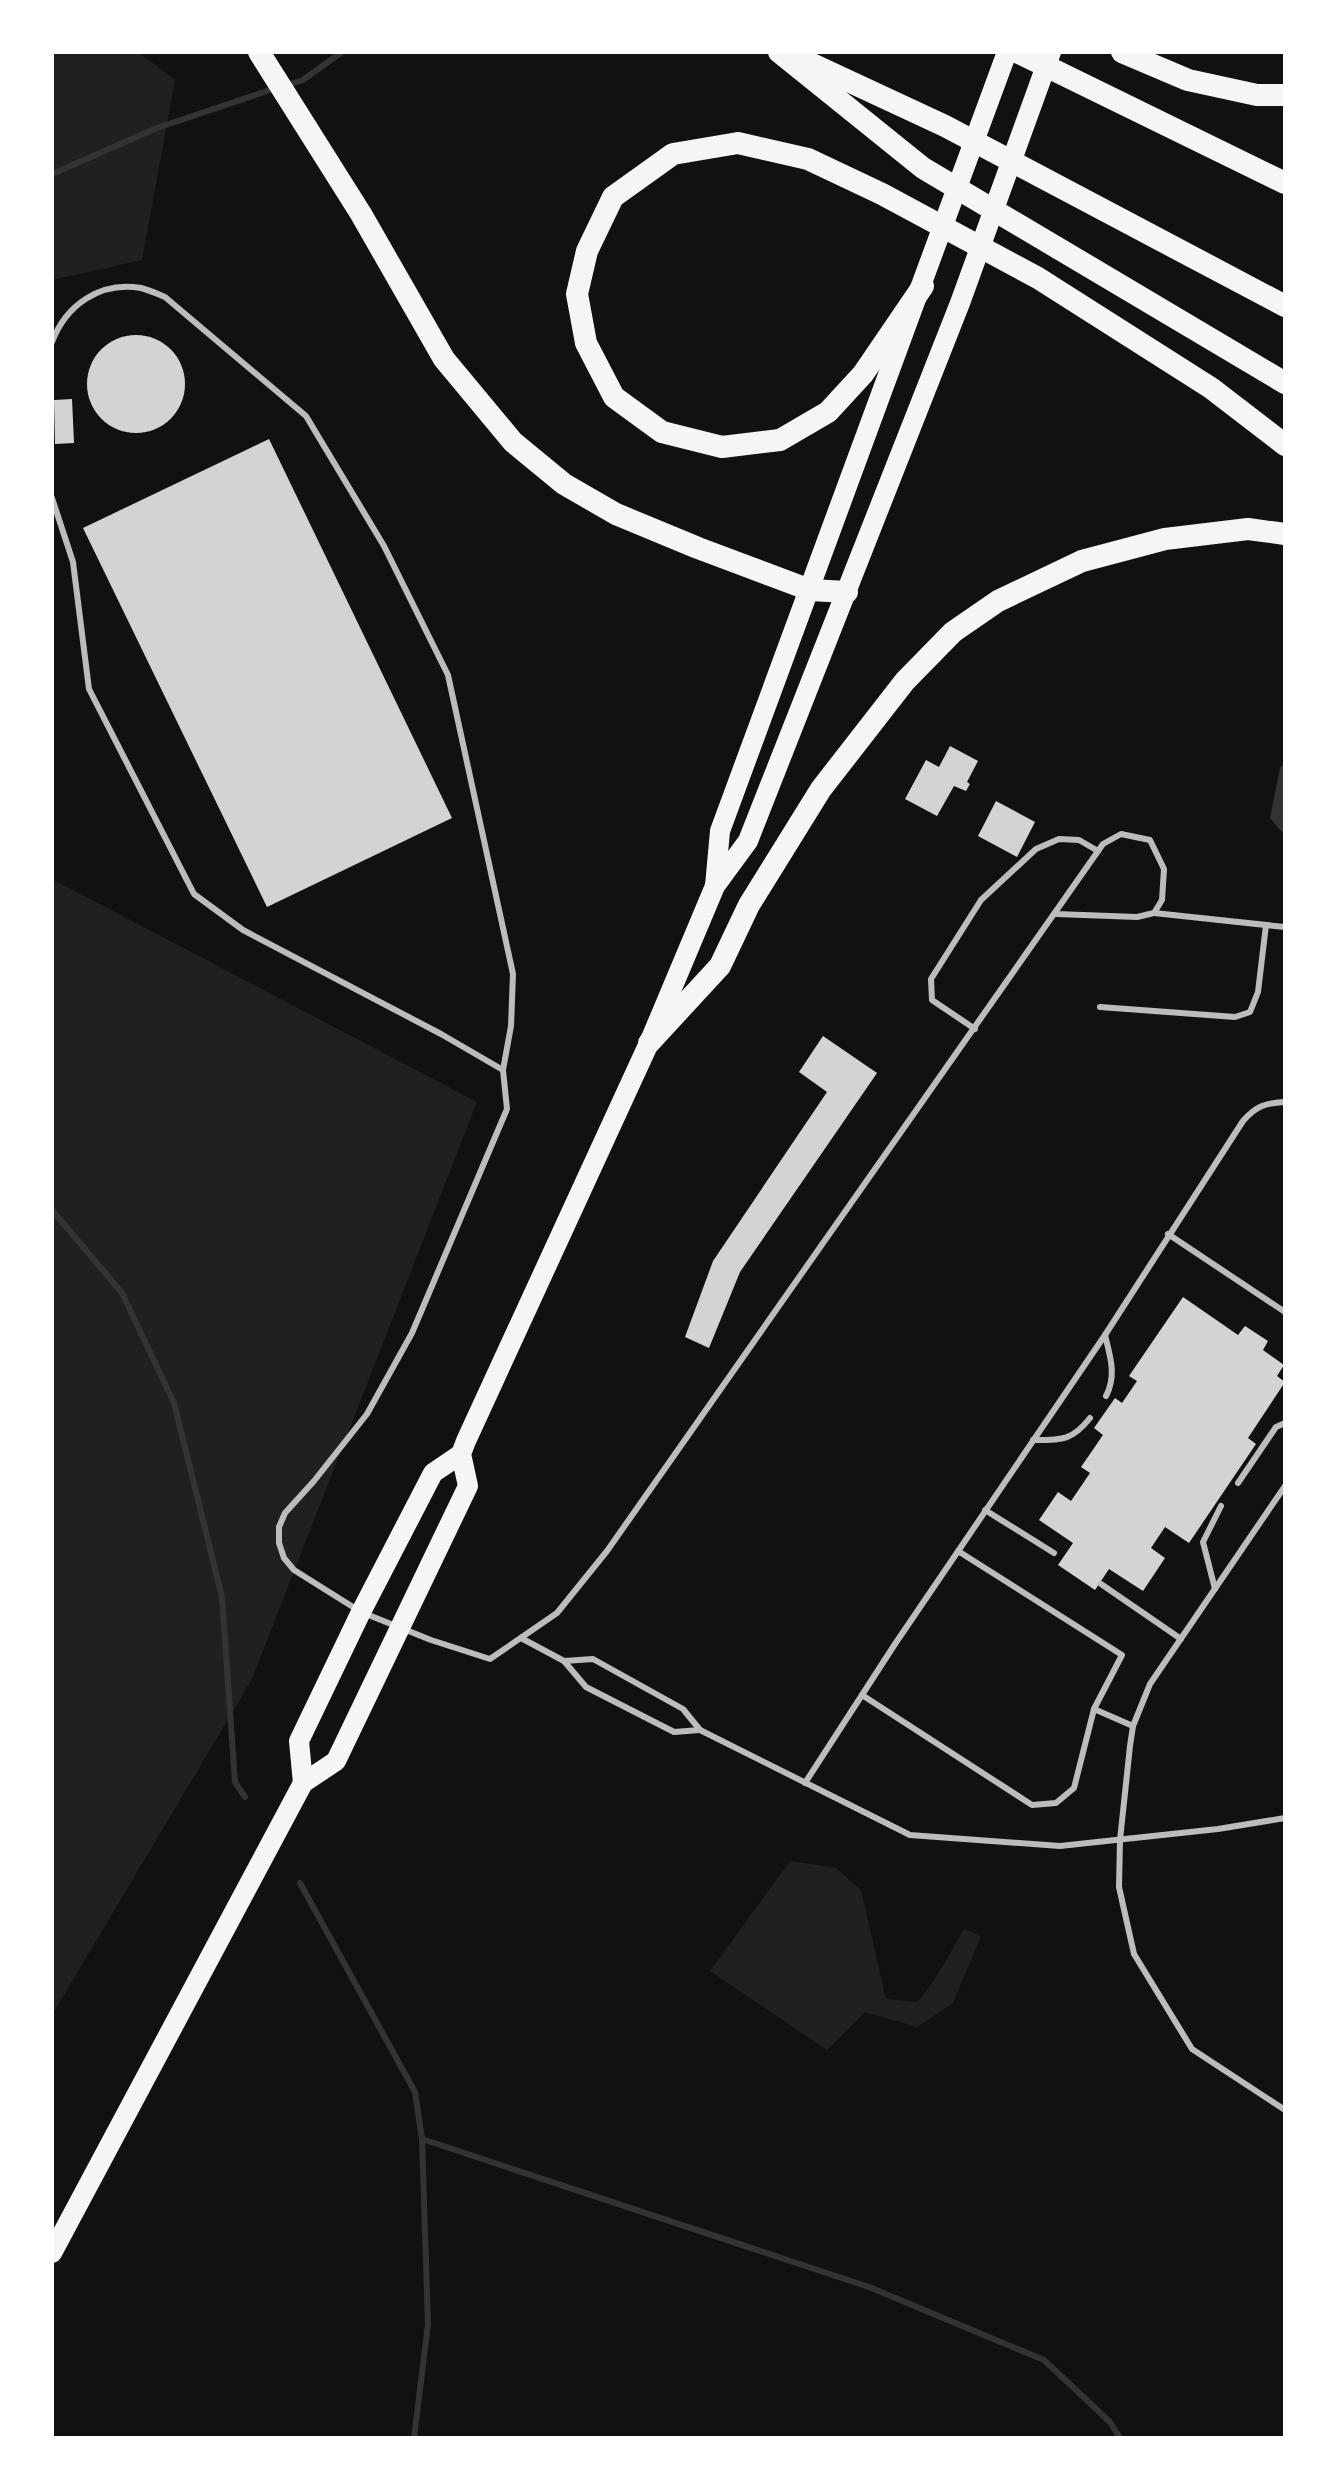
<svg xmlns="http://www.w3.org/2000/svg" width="1337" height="2490" font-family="'DejaVu Sans',sans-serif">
<rect width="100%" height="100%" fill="#111"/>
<g fill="#202020">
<path d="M 52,52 L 138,52 L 175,80 L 142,260 L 52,280 Z"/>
<path d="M 52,879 L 477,1102 L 252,1679 L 52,2015 Z"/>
<path d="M 790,1861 L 836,1868 L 861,1890 L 886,1999 L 918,2002 L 937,1976 L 964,1929 L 981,1936 L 953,2003 L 917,2027 L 865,2012 L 827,2050 L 710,1971 Z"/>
</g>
<path fill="#333" d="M 1285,762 L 1285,836 L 1270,818 L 1280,768 Z"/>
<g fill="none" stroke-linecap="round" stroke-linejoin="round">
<g stroke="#333" stroke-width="6">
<path d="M 287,85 L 303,80 L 342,52"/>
<path d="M 52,174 L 157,128 L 276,88"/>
<path d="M 52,1210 L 122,1293 L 174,1403 L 222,1597 L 235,1782 L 245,1797"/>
<path d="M 300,1883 L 415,2092 L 422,2139 L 428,2324 L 414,2438"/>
<path d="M 422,2139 L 869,2287 L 1044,2360 L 1110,2422 L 1120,2438"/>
</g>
</g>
<g fill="#d3d3d3">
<circle cx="136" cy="384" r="49"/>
<path d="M 72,399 L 74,443 L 55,444 L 54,400 Z"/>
<path d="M 269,439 L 452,818 L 267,907 L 83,528 Z"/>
<path d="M 950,746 L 978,761 L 967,782 L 970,784 L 966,791 L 954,786 L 937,816 L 905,799 L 926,760 L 939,767 Z"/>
<path d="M 996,801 L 1035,822 L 1017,857 L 978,836 Z"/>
<path d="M 823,1036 L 877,1073 L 740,1272 L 709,1348 L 685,1337 L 713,1261 L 827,1092 L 799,1072 Z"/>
<path d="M 1183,1297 L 1238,1335 L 1245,1326 L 1268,1341 L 1263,1350 L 1284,1365 L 1277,1376 L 1285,1382 L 1248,1438 L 1256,1444 L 1189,1543 L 1165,1527 L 1151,1548 L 1165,1558 L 1143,1591 L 1109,1569 L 1095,1590 L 1058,1565 L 1073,1543 L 1039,1520 L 1058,1492 L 1071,1501 L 1090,1473 L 1081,1467 L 1103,1435 L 1094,1428 L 1115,1398 L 1122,1403 L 1137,1381 L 1129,1376 Z"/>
</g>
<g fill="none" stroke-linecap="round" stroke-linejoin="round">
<g stroke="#bcbcbc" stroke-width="6">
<path d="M 52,342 C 66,305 100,281 141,288 C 149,290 158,294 165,297 L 306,416 L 384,546 L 448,675 L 513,974 L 511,1026 L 503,1070 L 507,1109 L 412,1333 L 367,1414 L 314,1481 L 285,1513 L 279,1527 L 279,1543 L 284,1558 L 294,1570 L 361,1612 L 431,1640 L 490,1659 L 557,1613 L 607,1551 L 1103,844 L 1121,834 L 1150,840 L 1164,869 L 1162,900 L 1154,913 L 1137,917 L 1056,914"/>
<path d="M 52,498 L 73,562 L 89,689 L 194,894 L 243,930 L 441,1034 L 503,1070"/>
<path d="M 1154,913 L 1285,927"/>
<path d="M 1100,1007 L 1235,1017 L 1250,1012 L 1258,992 L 1266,925"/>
<path d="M 975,1029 L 932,1000 L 931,979 L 981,900 L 1036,849 L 1059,839 L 1079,840 L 1098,851"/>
<path d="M 1168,1234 L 1285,1312"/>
<path d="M 1105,1335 C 1110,1356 1117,1375 1106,1396"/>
<path d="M 1033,1440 C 1061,1440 1072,1441 1090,1418"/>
<path d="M 1238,1483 L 1276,1427 L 1285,1423"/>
<path d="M 1285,1486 L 1150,1684 L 1133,1726 L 1130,1746 L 1120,1840 L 1119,1887 L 1134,1954 L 1192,2049 L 1285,2110"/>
<path d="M 985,1510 L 1054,1553"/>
<path d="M 958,1551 L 1122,1655 L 1094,1709"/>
<path d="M 1101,1584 L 1181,1639"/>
<path d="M 1215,1589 L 1203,1542 L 1221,1506"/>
<path d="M 521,1638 L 564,1661 L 586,1687 L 674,1732 L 700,1730"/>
<path d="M 564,1661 L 593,1659 L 683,1709 L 700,1730 L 910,1835 L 1060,1846 L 1218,1829 L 1285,1818"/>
<path d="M 862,1695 L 1032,1805 L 1056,1803 L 1074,1788 L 1094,1709 L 1133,1726"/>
<path d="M 805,1783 L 895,1644 L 1105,1335 L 1243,1121 C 1256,1106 1265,1103 1285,1102"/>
</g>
<g stroke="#f5f5f5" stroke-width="20">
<path d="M 715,886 L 720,831 L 1007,52"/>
<path d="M 303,1783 L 299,1741 L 361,1612 L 433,1473 L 461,1454"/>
<path d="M 52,2253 L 303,1783 L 336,1761 L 468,1486 L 461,1454 L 466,1441 L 649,1043 L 715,886 L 748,841 L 960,303 L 1051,52"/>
</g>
<g stroke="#f5f5f5" stroke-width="22">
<path d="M 259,52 L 361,214 L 444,359 L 513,442 L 564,484 L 616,514 L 698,548 L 810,590 L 847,592"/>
<path d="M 779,52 L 923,168 L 1285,383"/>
<path d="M 1017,52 L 1285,183"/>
<path d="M 1122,52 L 1188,80 L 1257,95 L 1285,95"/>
<path d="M 799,58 L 945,126 L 1285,306"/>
<path d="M 923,286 L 863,374 L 828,412 L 780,440 L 722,447 L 662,432 L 614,397 L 586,343 L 577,294 L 587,251 L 613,197 L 673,154 L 738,143 L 808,159 L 882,194 L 1038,278 L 1211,388 L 1285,445"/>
<path d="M 649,1043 L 720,966 L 749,905 L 821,789 L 905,681 L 953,632 L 998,601 L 1082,561 L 1165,539 L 1248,529 L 1285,534"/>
</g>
</g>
<rect width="1337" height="2490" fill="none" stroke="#ffffff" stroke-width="108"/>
</svg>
